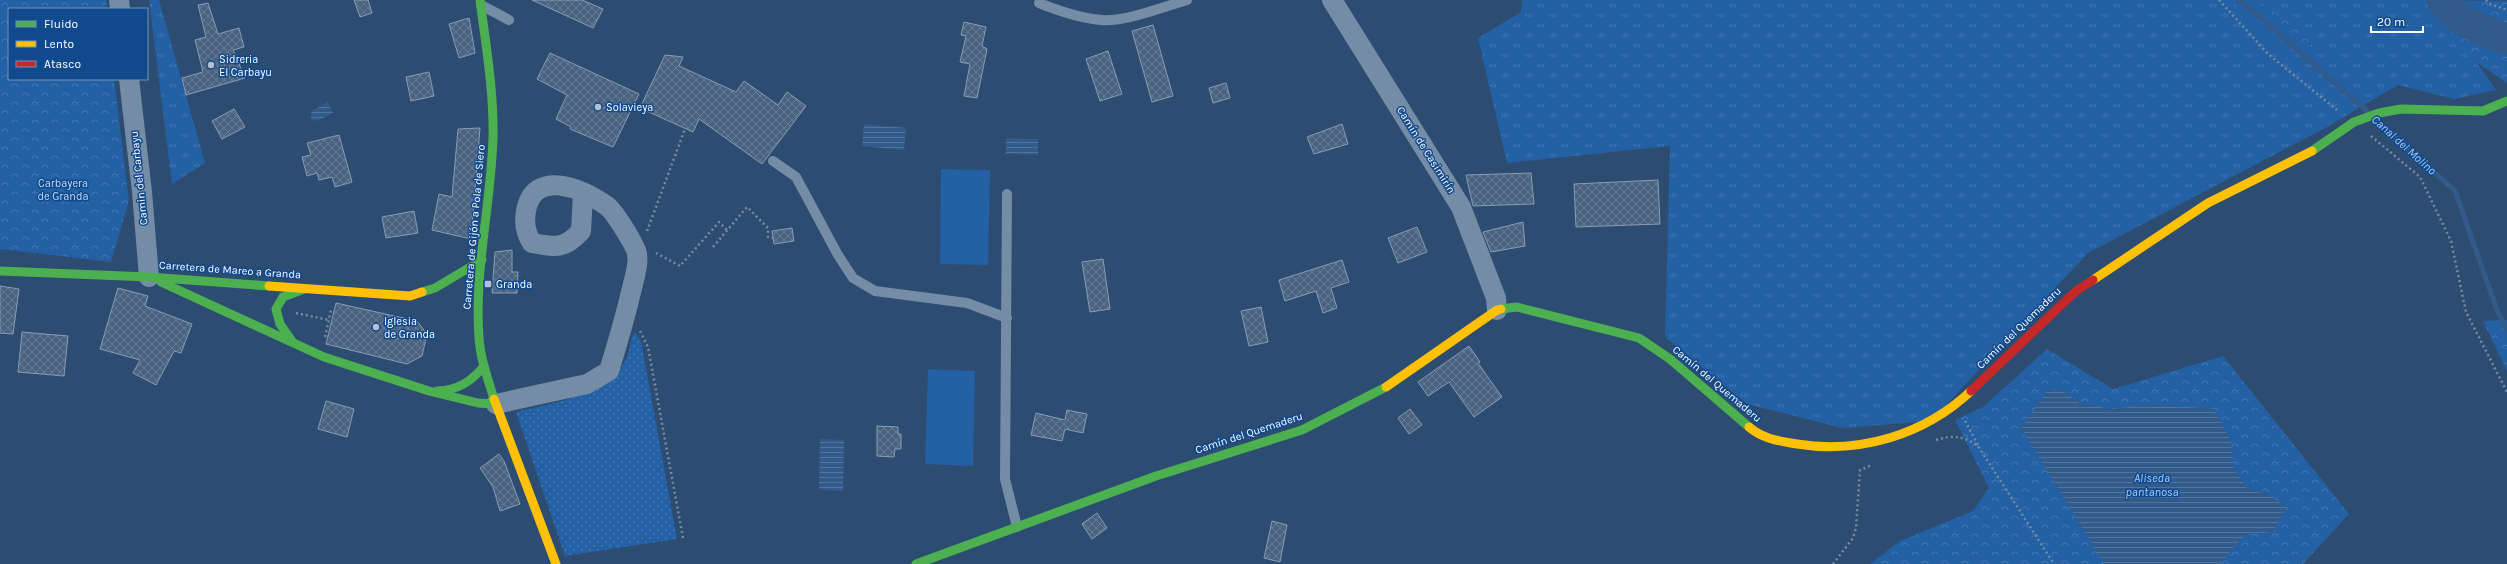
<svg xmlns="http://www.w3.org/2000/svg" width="2507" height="564" font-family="Karla,sans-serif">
<defs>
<pattern id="grass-tufts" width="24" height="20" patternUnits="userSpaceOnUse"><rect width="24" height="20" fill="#2360a4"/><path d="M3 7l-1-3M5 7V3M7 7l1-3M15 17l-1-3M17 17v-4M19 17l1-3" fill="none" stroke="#4478b2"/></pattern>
<pattern id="forest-crowns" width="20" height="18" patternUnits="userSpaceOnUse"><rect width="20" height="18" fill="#2360a4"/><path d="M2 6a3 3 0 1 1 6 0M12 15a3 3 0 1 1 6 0" fill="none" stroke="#4478b2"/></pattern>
<pattern id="garden-dots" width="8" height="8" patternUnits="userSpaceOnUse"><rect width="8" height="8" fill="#2360a4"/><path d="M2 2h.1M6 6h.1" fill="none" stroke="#4478b2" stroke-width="1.8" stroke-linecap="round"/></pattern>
<pattern id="water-rules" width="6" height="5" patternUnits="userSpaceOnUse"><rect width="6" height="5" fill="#325b8b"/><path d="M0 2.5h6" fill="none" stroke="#51749c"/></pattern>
<pattern id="building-cross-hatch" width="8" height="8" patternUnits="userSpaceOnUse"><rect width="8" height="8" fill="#4a6381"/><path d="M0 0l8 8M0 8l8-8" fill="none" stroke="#657a94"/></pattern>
</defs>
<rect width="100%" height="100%" fill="#2d4c71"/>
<g fill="url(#grass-tufts)">
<path d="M 149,0 L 159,0 L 205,163 L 172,184 Z"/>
<path d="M 1522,0 L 2432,0 L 2496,90 L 2454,99 L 2398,85 L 2327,127 L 2088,253 L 1931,421 L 1842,428 L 1747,404 L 1665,337 L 1670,146 L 1507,163 L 1478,38 L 1521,12 Z"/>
</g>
<g fill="url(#forest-crowns)">
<path d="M 0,0 L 106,0 L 107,9 L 9,9 L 9,79 L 114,79 L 129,201 L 111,262 L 0,249 Z"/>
<path d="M 2231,0 L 2255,0 L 2320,39 L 2288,59 Z"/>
<path d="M 2428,0 L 2507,1 L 2507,83 L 2460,51 Z"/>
<path d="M 2507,320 L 2507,371 L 2483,321 Z"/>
<path d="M 2047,349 L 2113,389 L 2223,356 L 2349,514 L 2303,564 L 1870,564 L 1900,541 L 1973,511 L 1989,488 L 1955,420 L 1983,407 Z"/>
</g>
<path fill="url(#garden-dots)" d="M 635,332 L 641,341 L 677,539 L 565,556 L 516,412 C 549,403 608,396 625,361 C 630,352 629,341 635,332 Z"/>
<g fill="#2360a4">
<path d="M 941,169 L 990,170 L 988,265 L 940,264 Z"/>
<path d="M 928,369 L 975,371 L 973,466 L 925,464 Z"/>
</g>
<g fill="url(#water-rules)">
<path d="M 328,102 L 333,113 L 317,121 L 311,119 L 312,111 Z"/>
<path d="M 864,124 L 906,128 L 904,150 L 862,146 Z"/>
<path d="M 1006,138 L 1038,139 L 1038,155 L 1006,154 Z"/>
<path d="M 2048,390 L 2063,391 L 2079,403 L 2110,409 L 2153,405 L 2214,409 L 2231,441 L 2234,468 L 2247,488 L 2271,496 L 2287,507 L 2273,532 L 2244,535 L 2220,564 L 2104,564 L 2021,428 Z"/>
<path d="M 820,439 L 844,440 L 843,491 L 819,490 Z"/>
</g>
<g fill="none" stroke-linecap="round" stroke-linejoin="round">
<g stroke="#325b8b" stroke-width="5">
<path d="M 2240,0 L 2367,111"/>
<path d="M 2377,120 L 2455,191 L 2497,310 L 2507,331"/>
</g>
<path stroke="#325b8b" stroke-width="31" d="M 2442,0 C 2457,22 2483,31 2507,39"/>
</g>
<g fill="url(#building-cross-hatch)" stroke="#899cb3">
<path d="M 354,0 L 368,0 L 372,13 L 360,17 Z"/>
<path d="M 532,0 L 582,0 L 603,9 L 593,28 Z"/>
<path d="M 208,3 L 218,34 L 239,28 L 244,47 L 233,50 L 245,78 L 186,95 L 182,78 L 203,72 L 195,40 L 206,37 L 198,5 Z"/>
<path d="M 469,18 L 475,53 L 459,58 L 449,24 Z"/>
<path d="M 964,22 L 986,27 L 982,46 L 987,49 L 977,98 L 964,96 L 970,64 L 960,62 L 966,36 L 961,35 Z"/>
<path d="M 1153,25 L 1173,96 L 1152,102 L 1132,31 Z"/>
<path d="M 1108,51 L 1122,94 L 1100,101 L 1086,59 Z"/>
<path d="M 550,53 L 639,94 L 613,147 L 570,129 L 571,127 L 556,119 L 567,95 L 537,79 Z"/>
<path d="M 665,55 L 683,57 L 679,66 L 736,92 L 744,81 L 778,105 L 787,92 L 806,106 L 762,164 L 699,119 L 693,132 L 640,108 Z"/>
<path d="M 429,72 L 434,96 L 411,101 L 406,77 Z"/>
<path d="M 1226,83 L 1230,98 L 1213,103 L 1209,88 Z"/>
<path d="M 234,109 L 245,127 L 222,139 L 212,121 Z"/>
<path d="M 1342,124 L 1348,144 L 1314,154 L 1307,137 Z"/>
<path d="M 480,128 L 471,239 L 432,230 L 439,194 L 452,197 L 458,129 Z"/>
<path d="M 339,135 L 352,182 L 335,187 L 332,177 L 319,180 L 317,173 L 307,176 L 302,157 L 311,155 L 307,143 Z"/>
<path d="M 1531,173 L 1534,204 L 1473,206 L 1466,175 Z"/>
<path d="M 1658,180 L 1660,224 L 1576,227 L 1574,184 Z"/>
<path d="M 414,211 L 418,233 L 386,238 L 382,217 Z"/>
<path d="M 1523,222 L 1525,246 L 1491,252 L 1483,232 Z"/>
<path d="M 1417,227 L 1427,252 L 1398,263 L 1388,238 Z"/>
<path d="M 792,228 L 794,241 L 774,244 L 772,231 Z"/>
<path d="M 512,250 L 512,272 L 518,272 L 517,293 L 492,293 L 495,252 Z"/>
<path d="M 1103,259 L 1110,309 L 1090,312 L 1082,262 Z"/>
<path d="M 1342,260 L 1349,282 L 1331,288 L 1337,308 L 1323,313 L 1316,291 L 1285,301 L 1279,280 Z"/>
<path d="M 0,286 L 19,289 L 13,334 L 0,333 Z"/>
<path d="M 118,288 L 148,296 L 145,306 L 192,324 L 181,353 L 174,351 L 156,385 L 133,373 L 140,360 L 100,349 Z"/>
<path d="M 336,303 L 417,321 L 427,334 L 422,356 L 407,364 L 326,344 Z"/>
<path d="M 1261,307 L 1268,342 L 1249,346 L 1241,311 Z"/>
<path d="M 22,332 L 68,336 L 64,376 L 18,372 Z"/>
<path d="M 1469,346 L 1480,362 L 1478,363 L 1502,397 L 1474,417 L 1449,382 L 1428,396 L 1418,382 Z"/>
<path d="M 326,401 L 354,409 L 347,437 L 318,429 Z"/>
<path d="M 1410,409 L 1422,425 L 1409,434 L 1398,418 Z"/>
<path d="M 1067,410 L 1087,414 L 1083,433 L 1065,429 L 1062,441 L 1031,435 L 1036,413 L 1065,420 Z"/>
<path d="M 877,426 L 898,427 L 898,434 L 901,434 L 901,449 L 895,449 L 894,457 L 877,456 Z"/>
<path d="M 499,454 L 504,461 L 520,504 L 500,511 L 493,487 L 480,468 Z"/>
<path d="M 1097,513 L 1107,528 L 1092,539 L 1082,524 Z"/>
<path d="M 1272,521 L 1287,525 L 1280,562 L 1264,558 Z"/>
</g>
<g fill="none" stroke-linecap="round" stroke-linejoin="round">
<g stroke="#748ca5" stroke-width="2.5" stroke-dasharray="2 3" stroke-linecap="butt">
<path d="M 2219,0 L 2268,54 L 2337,110"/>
<path d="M 2486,0 L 2490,4 L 2507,10"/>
<path d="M 2371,136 L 2420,177 L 2451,241 L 2466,312 L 2507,392"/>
<path d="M 647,231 L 685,129"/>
<path d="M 713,247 L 747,207 L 768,228 L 768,237 L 773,238"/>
<path d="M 656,253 L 680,266 L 719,222 L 727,230"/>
<path d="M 296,313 L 329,320"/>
<path d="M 640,331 L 648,347 L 683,538"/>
<path d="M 325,337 L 331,310"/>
<path d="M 1965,421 L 1978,445"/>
<path d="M 1936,440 C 1952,435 1964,436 1978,446 L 2054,564"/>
<path d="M 1833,564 L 1853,538 L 1856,528 L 1860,470 L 1872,465"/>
</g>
<g stroke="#748ca5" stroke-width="10">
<path d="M 1039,3 C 1059,11 1079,18 1101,20 C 1126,22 1163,7 1187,0"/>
<path d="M 481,5 L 509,20"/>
<path d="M 773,161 L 796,177 L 838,255 L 853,278 L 875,291 L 967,303 L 1007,318"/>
<path d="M 1007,194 L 1005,479 L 1017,527"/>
</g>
<g stroke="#748ca5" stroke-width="20">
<path d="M 119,0 L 120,9"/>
<path d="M 1332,0 L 1461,207 L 1496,298 L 1497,310"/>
<path d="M 129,79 L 142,192 L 149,277"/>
<path d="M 496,404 L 587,384 L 609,371 C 618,342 626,314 633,284 C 635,275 639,264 637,254 C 636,246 614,211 607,206 C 583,189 534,167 526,211 C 524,222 526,234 532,243 C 555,247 564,250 581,231 L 583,194"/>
</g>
<g stroke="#4caf50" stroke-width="9">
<path d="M 480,0 C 486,46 494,92 493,138 C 491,205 474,271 479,337 C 480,358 488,379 494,399"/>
<path d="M 2312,151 L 2354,122 L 2379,113 L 2401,109 L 2483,111 L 2507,101"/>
<path d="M 0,271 L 149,277 L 269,286"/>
<path d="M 161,282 L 324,357 L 429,391 L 478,403 L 496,404"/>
<path d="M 422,292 L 435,288 L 482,260"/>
<path d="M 1501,309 L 1517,307 L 1639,338 L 1670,359 L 1749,427"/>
<path d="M 292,341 L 280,324 L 276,309 L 283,297 L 304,289"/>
<path d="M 437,391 C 458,390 471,382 484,366"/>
<path d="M 916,564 L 1156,476 L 1302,430 L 1386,387"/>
</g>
<g stroke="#ffc107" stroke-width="9">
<path d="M 2093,280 L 2208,203 L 2312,151"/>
<path d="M 269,286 L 410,296 L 422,292"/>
<path d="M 1386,387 L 1497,310 L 1501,309"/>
<path d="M 494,399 L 556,564"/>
<path d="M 1749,427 C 1763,439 1779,441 1797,444 C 1860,454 1924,435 1971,391"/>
</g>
<path stroke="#c62828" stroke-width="9" d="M 1971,391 L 2076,291 L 2093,280"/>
</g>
<g fill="#b6c0cd" stroke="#11498d" stroke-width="1.5">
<circle cx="211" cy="65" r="4"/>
<circle cx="598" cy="107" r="4"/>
<rect x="484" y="280" width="8" height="8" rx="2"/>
<circle cx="376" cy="327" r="4"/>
</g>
<g text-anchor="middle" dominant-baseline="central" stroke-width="3" stroke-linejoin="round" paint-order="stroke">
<g font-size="11" fill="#fff" stroke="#11498d" text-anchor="start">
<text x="219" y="59">Sidreria<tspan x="219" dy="13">El Carbayu</tspan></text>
<text x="606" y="107">Solavieya</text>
<text x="496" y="284">Granda</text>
<text x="384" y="321">Iglesia<tspan x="384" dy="13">de Granda</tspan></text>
</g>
<g font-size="11" fill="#fff" stroke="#11498d">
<text transform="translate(1426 150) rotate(58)">Camín de Casimirín</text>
<text transform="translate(139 178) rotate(-96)">Camin del Carbayu</text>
<text transform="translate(474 227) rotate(-85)">Carretera de Gijón a Pola de Siero</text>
<text transform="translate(230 270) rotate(4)">Carretera de Mareo a Granda</text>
<text transform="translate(2019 328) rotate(-44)">Camín del Quemaderu</text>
<text transform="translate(1717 384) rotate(40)">Camín del Quemaderu</text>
<text transform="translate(1249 433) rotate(-18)">Camín del Quemaderu</text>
</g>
<g font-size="11" fill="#c0ddfd" stroke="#11498d">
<text x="63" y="183">Carbayera<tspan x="63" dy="13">de Granda</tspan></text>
</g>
<g font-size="12" font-style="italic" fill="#a5cdf9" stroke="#11498d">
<text transform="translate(2404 145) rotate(42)">Canal del Molino</text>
<text x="2152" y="478">Aliseda<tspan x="2152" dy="14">pantanosa</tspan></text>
</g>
</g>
<rect x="8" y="8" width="140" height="72" fill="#11498d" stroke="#7092bb"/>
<rect x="16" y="21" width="20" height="6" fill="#4caf50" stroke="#7092bb"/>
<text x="44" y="28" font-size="12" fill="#ffffff">Fluido</text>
<rect x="16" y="41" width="20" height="6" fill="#ffc107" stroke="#7092bb"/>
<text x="44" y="48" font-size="12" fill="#ffffff">Lento</text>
<rect x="16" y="61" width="20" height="6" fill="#c62828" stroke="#7092bb"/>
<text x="44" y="68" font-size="12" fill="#ffffff">Atasco</text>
<path d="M2371 26v6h52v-6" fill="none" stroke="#ffffff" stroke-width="2"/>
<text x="2377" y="26" font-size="12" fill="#ffffff" stroke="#11498d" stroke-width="3" paint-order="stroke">20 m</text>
</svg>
